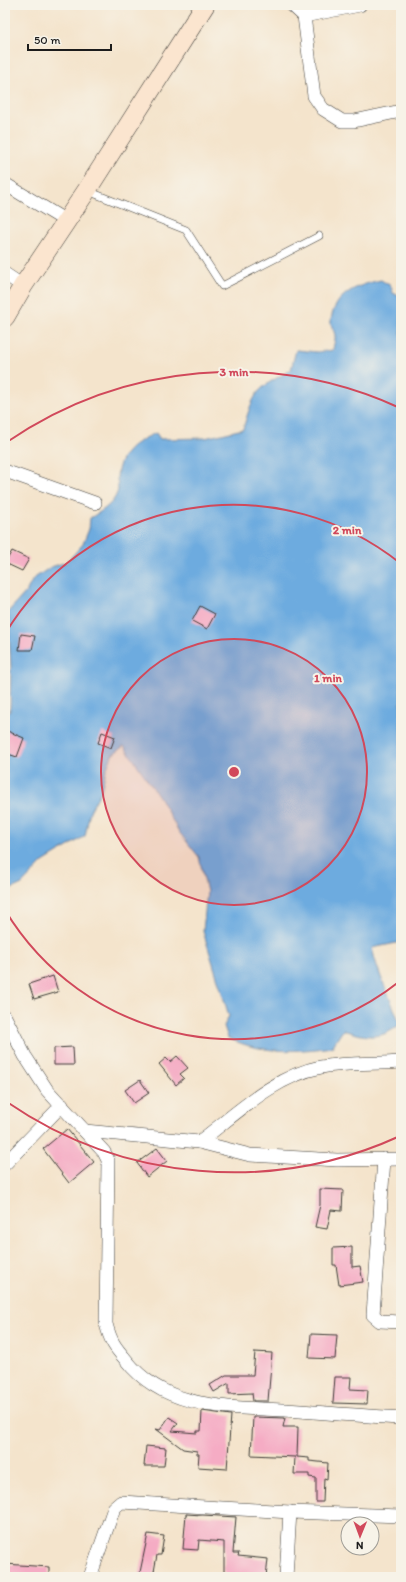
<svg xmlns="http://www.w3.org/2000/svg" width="406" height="1582" font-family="Itim,sans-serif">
<rect width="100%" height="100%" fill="#f7f3e8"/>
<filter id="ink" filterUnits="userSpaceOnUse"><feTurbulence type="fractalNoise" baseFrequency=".025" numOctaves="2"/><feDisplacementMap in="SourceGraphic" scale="8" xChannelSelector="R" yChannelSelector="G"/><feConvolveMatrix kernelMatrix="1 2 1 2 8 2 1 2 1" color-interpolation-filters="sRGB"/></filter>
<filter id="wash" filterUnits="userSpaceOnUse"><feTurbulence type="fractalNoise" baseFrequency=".012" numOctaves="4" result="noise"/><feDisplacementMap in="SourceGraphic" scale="16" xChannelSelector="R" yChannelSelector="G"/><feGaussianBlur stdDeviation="0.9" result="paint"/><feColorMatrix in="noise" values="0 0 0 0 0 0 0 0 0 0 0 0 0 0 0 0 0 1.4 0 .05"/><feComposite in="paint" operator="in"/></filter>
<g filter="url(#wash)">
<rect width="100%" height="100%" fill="#f4e4cc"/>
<path fill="#6dabdf" stroke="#44647e" d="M 381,280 L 391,286 L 393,293 L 401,297 L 401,942 L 372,948 C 378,975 391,999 400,1024 C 381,1041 365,1037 343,1030 L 332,1047 C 296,1052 261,1054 228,1038 L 224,1026 L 229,1016 L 203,931 L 207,892 L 199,857 L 179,832 L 160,798 L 124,746 L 113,754 L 106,770 L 101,791 L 90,811 L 85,836 L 43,862 L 22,884 L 5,892 L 5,716 L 10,711 L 11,667 L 8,612 L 26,592 L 33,579 L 51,567 L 67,562 L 83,544 L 89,529 L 90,518 C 100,512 113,505 117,493 C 119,489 117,482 117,477 C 119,453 135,442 156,433 L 160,439 L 205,438 L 243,429 C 255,390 255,390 291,370 L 296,350 L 317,352 L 333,350 C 333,346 336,339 335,335 C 334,330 330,325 331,320 C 335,293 358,285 381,280 Z"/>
<g id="blocks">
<g fill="#f5acc4">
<path d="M 12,551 L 29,559 L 22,571 L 5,563 Z"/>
<path d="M 200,606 L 215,614 L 207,629 L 192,621 Z"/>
<path d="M 21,634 L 35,636 L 32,650 L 19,650 Z"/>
<path d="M 5,730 L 24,738 L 17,757 L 5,753 L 8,744 L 5,743 Z"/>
<path d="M 102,732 L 115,737 L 111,748 L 98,743 Z"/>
<path d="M 53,976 L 58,992 L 34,999 L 29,984 Z"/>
<path d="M 73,1047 L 74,1065 L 54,1065 L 54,1048 Z"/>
<path d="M 177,1056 L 188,1068 L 180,1074 L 184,1078 L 176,1085 L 159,1064 L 166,1058 L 170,1062 Z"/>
<path d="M 140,1080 L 149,1093 L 134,1103 L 125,1090 Z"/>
<path d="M 67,1129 L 94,1162 L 69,1183 L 43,1149 Z"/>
<path d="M 157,1148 L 167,1161 L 147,1177 L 137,1163 Z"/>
<path d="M 320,1189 L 343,1190 L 342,1211 L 331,1210 L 327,1229 L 315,1227 L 320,1205 Z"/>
<path d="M 352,1247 L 352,1267 L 360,1266 L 363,1282 L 339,1285 L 336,1265 L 333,1265 L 333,1248 Z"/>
<path d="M 311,1334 L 337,1335 L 335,1359 L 309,1358 Z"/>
<path d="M 255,1352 L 272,1353 L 268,1401 L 253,1401 L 252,1393 L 229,1394 L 229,1383 L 214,1392 L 210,1385 L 226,1375 L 253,1375 Z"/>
<path d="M 335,1377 L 351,1377 L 350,1389 L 368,1390 L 367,1404 L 333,1403 Z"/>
<path d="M 202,1411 L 231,1415 L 227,1469 L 198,1467 L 199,1454 L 197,1454 L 197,1451 L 183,1449 L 156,1429 L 160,1430 L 169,1417 L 178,1423 L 172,1431 L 197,1433 L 197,1431 L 201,1431 Z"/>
<path d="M 253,1417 L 285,1418 L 283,1427 L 298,1427 L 297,1457 L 309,1458 L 309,1461 L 328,1463 L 327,1479 L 324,1478 L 323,1502 L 316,1502 L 316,1478 L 309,1477 L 309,1474 L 294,1474 L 295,1457 L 251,1455 Z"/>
<path d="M 146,1446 L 166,1448 L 164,1466 L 144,1466 Z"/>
<path d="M 186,1514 L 236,1517 L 233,1553 L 239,1553 L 238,1556 L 268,1559 L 266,1577 L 224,1577 L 224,1542 L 199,1540 L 198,1550 L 183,1549 Z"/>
<path d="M 148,1534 L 164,1536 L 161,1555 L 157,1555 L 153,1577 L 139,1577 Z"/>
<path d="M 5,1564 L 49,1567 L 49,1577 L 5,1577 Z"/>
</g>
</g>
</g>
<g filter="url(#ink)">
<use href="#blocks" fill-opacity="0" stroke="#3c3a36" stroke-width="1"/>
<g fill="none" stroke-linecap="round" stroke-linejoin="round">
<g stroke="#3c3a36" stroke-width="8">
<path id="lane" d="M 88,191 L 186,230 L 222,286 L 319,236"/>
</g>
<g stroke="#3c3a36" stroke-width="14">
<g id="street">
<path d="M 292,5 L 304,16 L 314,96 L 323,109 L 342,121 L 354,121 L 401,111"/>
<path d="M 304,16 L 360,5"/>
<path d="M 5,184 L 66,221"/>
<path d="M 5,274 L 23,286"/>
<path d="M 5,471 L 95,503"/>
<path d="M 5,1017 L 25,1056 L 47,1090 L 104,1152 L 108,1160 L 106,1324 C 111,1342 114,1346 126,1360 C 165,1410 228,1407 285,1410 C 324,1413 362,1416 401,1418"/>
<path d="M 85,1131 L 199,1142 L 250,1155 L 337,1160 L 401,1159"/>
<path d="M 199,1142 C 236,1114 274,1076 321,1067 C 346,1062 376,1064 401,1062"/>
<path d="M 384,1159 L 373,1315 L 380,1321 L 401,1322"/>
<path d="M 5,1164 L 62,1105"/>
<path d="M 90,1577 L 114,1508 L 121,1502 L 290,1512 L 401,1516"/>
<path d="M 286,1577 L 290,1512"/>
</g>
</g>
<g stroke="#3c3a36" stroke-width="20">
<path id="secondary" d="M 5,317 L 23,286 L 87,190 L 205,5"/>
</g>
<use href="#lane" stroke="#fff" stroke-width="7"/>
<use href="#street" stroke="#fff" stroke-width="13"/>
<use href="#secondary" stroke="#fbe5cf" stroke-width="19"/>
</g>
</g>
<circle cx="234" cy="772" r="133" fill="#d1495b" fill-opacity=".12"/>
<g fill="none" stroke="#d1495b" stroke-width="2">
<circle cx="234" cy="772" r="133"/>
<path d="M400 981A267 267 0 0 1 5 910M5 634A267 267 0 0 1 400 563"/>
<path d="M400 1136A400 400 0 0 1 7 1102M7 442A400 400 0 0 1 400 408"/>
</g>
<circle cx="234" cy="772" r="6" fill="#d1495b" stroke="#f7f3e8" stroke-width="2"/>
<g font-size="12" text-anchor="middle" font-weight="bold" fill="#d1495b" stroke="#f7f3e8" stroke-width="4" stroke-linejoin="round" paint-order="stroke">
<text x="234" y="376">3 min</text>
<text x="347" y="534">2 min</text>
<text x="328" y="682">1 min</text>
</g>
<rect width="406" height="1582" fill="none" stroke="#f7f3e8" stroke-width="20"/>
<g transform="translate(360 1536) rotate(181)"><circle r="19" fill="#f7f3e8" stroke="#9f9d96"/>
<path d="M0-3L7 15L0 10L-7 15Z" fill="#d1495b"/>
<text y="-6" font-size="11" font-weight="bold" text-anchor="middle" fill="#1c1c1c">N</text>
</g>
<path d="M28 44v6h83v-6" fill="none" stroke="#1c1c1c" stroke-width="2"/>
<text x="34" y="44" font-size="12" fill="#1c1c1c" stroke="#f7f3e8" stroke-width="3" paint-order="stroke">50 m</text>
</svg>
